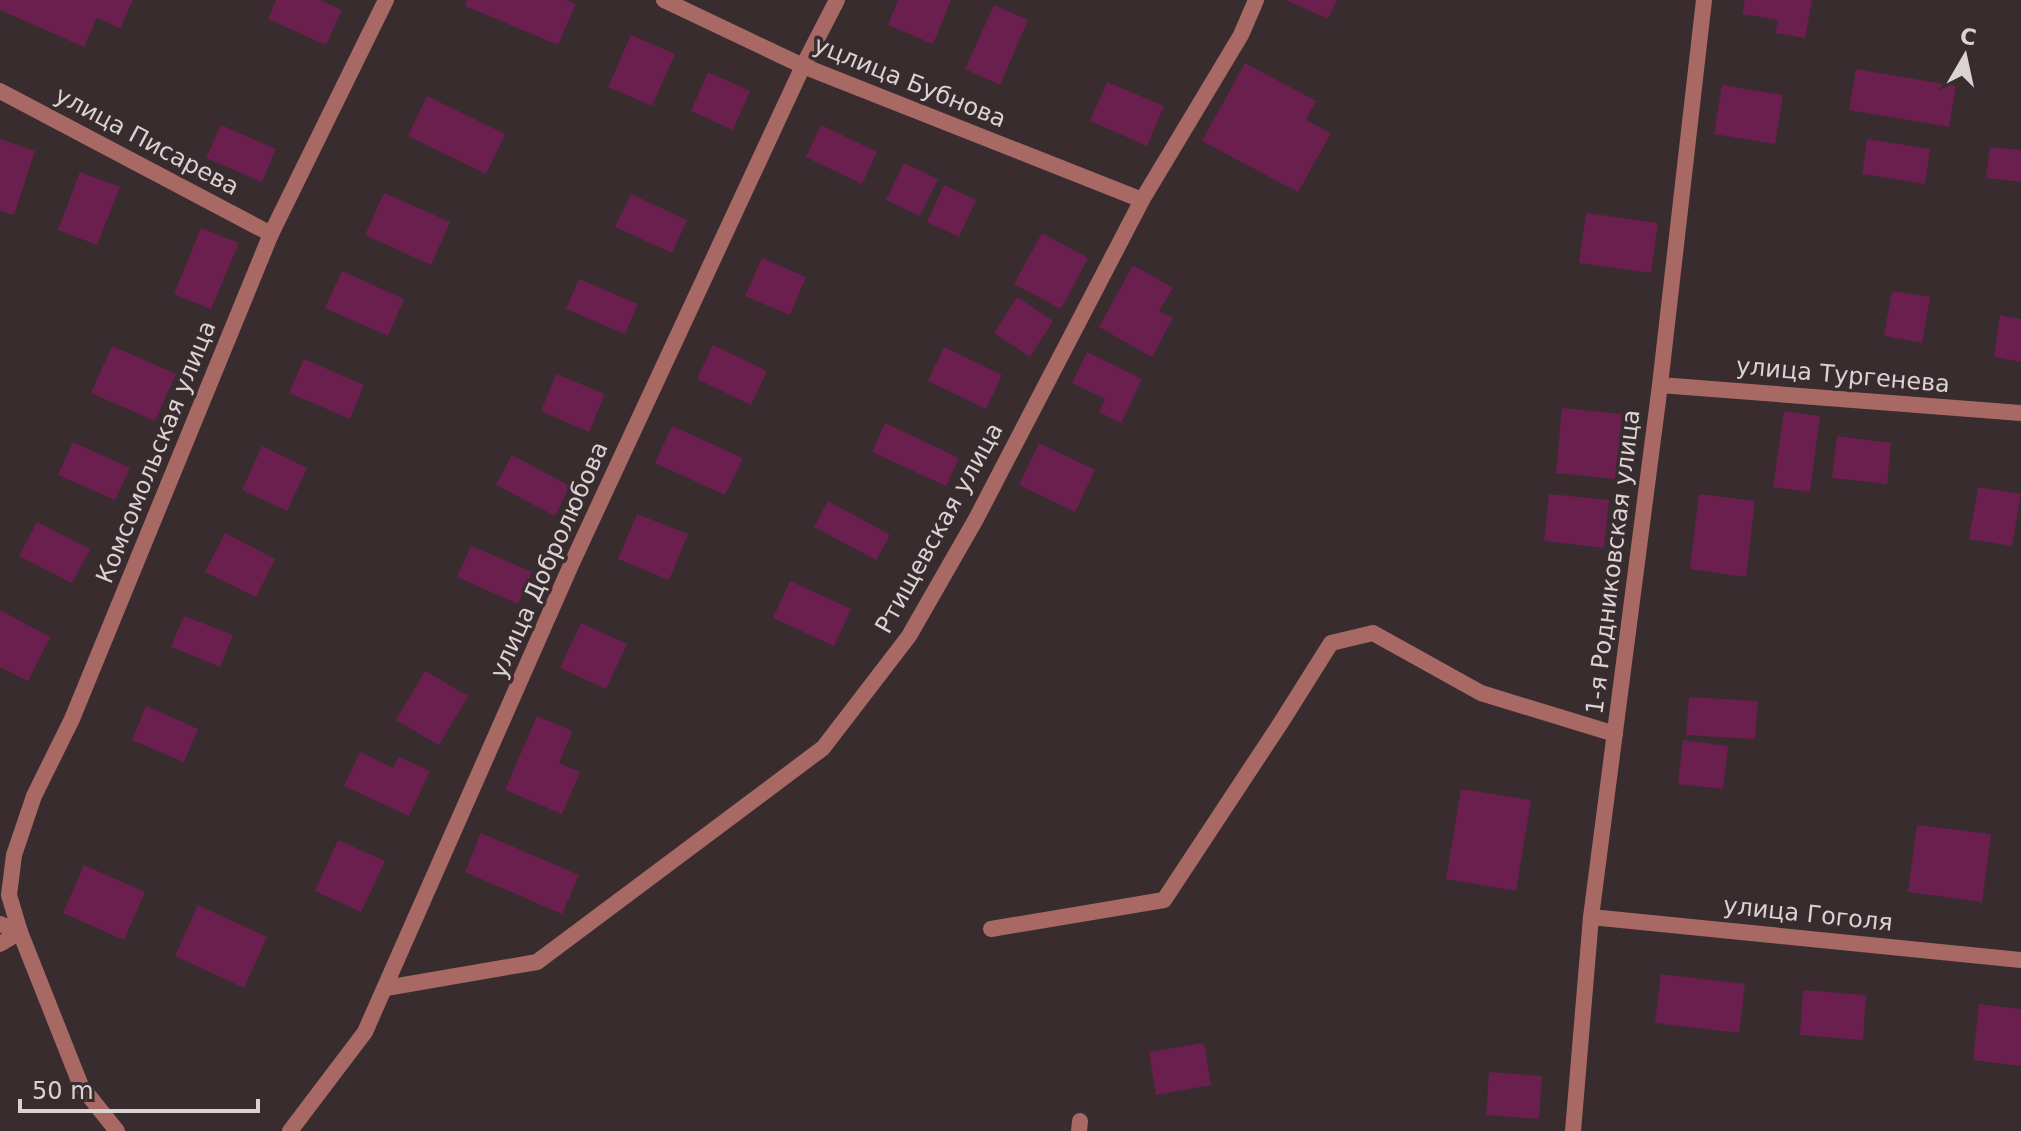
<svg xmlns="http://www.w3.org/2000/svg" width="2021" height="1131" font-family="'DejaVu Sans',sans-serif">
<rect width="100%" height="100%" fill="#382c2f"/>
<g fill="#6b1f4f">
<path d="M 0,0 L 133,0 L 120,28 L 97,18 L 84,47 L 0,10 Z"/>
<path d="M 276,0 L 320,0 L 342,10 L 326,45 L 268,19 Z"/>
<path d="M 467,0 L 566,0 L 576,4 L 558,45 L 465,6 Z"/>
<path d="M 898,0 L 951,0 L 933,44 L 888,25 Z"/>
<path d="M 1286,0 L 1337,0 L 1328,19 Z"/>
<path d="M 1745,0 L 1812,0 L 1805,38 L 1775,33 L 1778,20 L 1742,14 Z"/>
<path d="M 994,5 L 1028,20 L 1000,85 L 965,69 Z"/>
<path d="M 631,35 L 675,54 L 652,106 L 608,87 Z"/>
<path d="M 1245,63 L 1316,101 L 1306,120 L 1331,133 L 1298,192 L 1202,141 Z"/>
<path d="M 1856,69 L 1956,86 L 1949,127 L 1849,110 Z"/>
<path d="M 708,72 L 750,91 L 733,130 L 691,111 Z"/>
<path d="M 1107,82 L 1164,106 L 1147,146 L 1090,121 Z"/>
<path d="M 1722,85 L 1783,95 L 1775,144 L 1714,134 Z"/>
<path d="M 427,96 L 505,134 L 486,174 L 408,136 Z"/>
<path d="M 221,125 L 276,149 L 262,182 L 206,158 Z"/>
<path d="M 821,125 L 877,152 L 862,184 L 806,157 Z"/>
<path d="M 0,139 L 35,151 L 14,215 L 0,211 Z"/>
<path d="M 1867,139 L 1930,149 L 1925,184 L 1862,174 Z"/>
<path d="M 1990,147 L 2021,150 L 2021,182 L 1986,178 Z"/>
<path d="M 904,163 L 938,179 L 920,216 L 886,200 Z"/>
<path d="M 80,172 L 120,187 L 97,245 L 58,230 Z"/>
<path d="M 944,185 L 976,200 L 959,237 L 927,222 Z"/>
<path d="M 384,193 L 450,222 L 431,265 L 365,235 Z"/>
<path d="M 631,194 L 687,220 L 672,253 L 615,227 Z"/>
<path d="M 1586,213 L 1658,223 L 1651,273 L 1579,263 Z"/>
<path d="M 201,228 L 239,243 L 211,309 L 174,294 Z"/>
<path d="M 1042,233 L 1088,258 L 1061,309 L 1014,284 Z"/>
<path d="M 762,258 L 806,277 L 790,315 L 745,296 Z"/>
<path d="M 1133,265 L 1173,288 L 1159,311 L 1173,318 L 1152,357 L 1099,327 Z"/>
<path d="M 342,271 L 404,299 L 388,336 L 325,308 Z"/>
<path d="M 579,279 L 638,304 L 625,334 L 566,309 Z"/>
<path d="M 1892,291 L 1930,297 L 1922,343 L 1884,336 Z"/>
<path d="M 1017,297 L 1053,321 L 1030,357 L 994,333 Z"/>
<path d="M 2000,315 L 2021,319 L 2021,362 L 1994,357 Z"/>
<path d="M 713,345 L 767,371 L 751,405 L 697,379 Z"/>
<path d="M 112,346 L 176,374 L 155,421 L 91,393 Z"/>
<path d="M 944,347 L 1002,375 L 986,409 L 928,381 Z"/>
<path d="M 1087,352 L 1142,379 L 1121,423 L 1099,412 L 1105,399 L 1072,383 Z"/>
<path d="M 304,359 L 364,385 L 350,419 L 289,393 Z"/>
<path d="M 556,374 L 605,394 L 589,432 L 541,411 Z"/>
<path d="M 1562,408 L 1622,414 L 1615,479 L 1556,473 Z"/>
<path d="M 1784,411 L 1820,416 L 1810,492 L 1773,487 Z"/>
<path d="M 885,423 L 959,458 L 946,486 L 872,452 Z"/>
<path d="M 672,426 L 743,458 L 725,495 L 655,463 Z"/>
<path d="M 1837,436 L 1891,443 L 1887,484 L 1832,478 Z"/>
<path d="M 73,442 L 130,468 L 115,500 L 58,475 Z"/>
<path d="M 1039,443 L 1095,470 L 1075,512 L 1019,485 Z"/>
<path d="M 262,446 L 307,468 L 287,511 L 242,490 Z"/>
<path d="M 512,455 L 570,486 L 555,516 L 496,485 Z"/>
<path d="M 1978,487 L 2021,494 L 2012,546 L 1969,539 Z"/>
<path d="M 1549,494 L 1609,500 L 1604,548 L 1544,541 Z"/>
<path d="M 1699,494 L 1755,501 L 1746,577 L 1690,569 Z"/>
<path d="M 828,501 L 890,535 L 876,560 L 814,527 Z"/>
<path d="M 637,514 L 688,534 L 669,580 L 618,559 Z"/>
<path d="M 37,522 L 90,549 L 72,583 L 19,556 Z"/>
<path d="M 225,533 L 275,559 L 256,597 L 205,572 Z"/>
<path d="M 471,546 L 532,572 L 518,604 L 457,577 Z"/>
<path d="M 790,581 L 851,609 L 834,646 L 773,618 Z"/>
<path d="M 0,610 L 50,637 L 28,681 L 0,667 Z"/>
<path d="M 184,616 L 233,635 L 220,667 L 171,647 Z"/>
<path d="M 581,623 L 627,644 L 606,689 L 560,668 Z"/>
<path d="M 425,671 L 468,696 L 439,745 L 396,720 Z"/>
<path d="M 1689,697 L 1758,701 L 1755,739 L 1686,735 Z"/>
<path d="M 146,706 L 198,729 L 184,762 L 132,740 Z"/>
<path d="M 537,716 L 572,731 L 559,763 L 580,772 L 562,814 L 505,790 Z"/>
<path d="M 1683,740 L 1728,746 L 1723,789 L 1678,784 Z"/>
<path d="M 360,752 L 393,768 L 399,757 L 430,771 L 409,816 L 344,786 Z"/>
<path d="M 1461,789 L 1531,800 L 1516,891 L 1446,879 Z"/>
<path d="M 1917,825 L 1991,834 L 1982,902 L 1908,892 Z"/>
<path d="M 481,833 L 579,875 L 562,914 L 465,872 Z"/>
<path d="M 338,840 L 385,861 L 361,912 L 315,891 Z"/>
<path d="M 84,865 L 145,892 L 124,940 L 63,913 Z"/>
<path d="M 198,905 L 267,937 L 244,988 L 175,956 Z"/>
<path d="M 1661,974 L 1745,984 L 1739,1033 L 1655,1023 Z"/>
<path d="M 1803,990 L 1866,995 L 1863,1040 L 1800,1035 Z"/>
<path d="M 1979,1004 L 2021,1009 L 2021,1066 L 1973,1060 Z"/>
<path d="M 1204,1043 L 1211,1085 L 1156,1095 L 1149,1052 Z"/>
<path d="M 1489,1072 L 1542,1076 L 1539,1119 L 1486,1115 Z"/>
</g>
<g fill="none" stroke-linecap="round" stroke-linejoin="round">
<path stroke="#a86964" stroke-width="16" d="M 991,929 L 1164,900 L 1282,721 L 1331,643 L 1373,633 L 1481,693 L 1615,734"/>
<g stroke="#a86964" stroke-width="16">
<path d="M 664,0 L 803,66 L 1142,200"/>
<path d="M 0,91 L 271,234"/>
<path d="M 1660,385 L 2021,413"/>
<path d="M 1591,917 L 2021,960"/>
<path d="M 0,924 L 20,932"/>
<path d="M 0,944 L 20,932"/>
<path d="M 386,988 L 537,962 L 823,748 L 909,636 L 976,519 L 1142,200 L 1241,35 L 1256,0"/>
<path d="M 117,1131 L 81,1086 L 20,932 L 9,895 L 14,855 L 34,796 L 72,719 L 271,234 L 386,0"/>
<path d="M 290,1131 L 365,1032 L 571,565 L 803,66 L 837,0"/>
<path d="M 1079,1131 L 1080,1121"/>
<path d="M 1573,1131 L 1591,917 L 1660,385 L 1704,0"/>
</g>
</g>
<g text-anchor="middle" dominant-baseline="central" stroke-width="7" stroke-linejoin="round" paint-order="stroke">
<g font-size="24" fill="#dad2d3" stroke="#382c2f">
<text transform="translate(910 82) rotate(22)">уцлица Бубнова</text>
<text transform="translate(147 141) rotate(28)">улица Писарева</text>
<text transform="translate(1843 375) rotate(5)">улица Тургенева</text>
<text transform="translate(156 452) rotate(-68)">Комсомольская улица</text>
<text transform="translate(939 528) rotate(-61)">Ртищевская улица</text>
<text transform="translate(549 560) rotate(-66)">улица Добролюбова</text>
<text transform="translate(1613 562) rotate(-83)">1-я Родниковская улица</text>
<text transform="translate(1808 914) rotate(6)">улица Гоголя</text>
</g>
</g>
<g transform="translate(1965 56) rotate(9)" stroke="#382c2f" stroke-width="6" paint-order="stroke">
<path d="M0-6L14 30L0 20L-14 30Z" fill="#dad2d3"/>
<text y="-12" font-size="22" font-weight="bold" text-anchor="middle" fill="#dad2d3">С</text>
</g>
<path d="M20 1099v12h238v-12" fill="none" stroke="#dad2d3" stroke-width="4"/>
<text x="32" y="1099" font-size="24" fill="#dad2d3" stroke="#382c2f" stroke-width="6" paint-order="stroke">50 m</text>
</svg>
